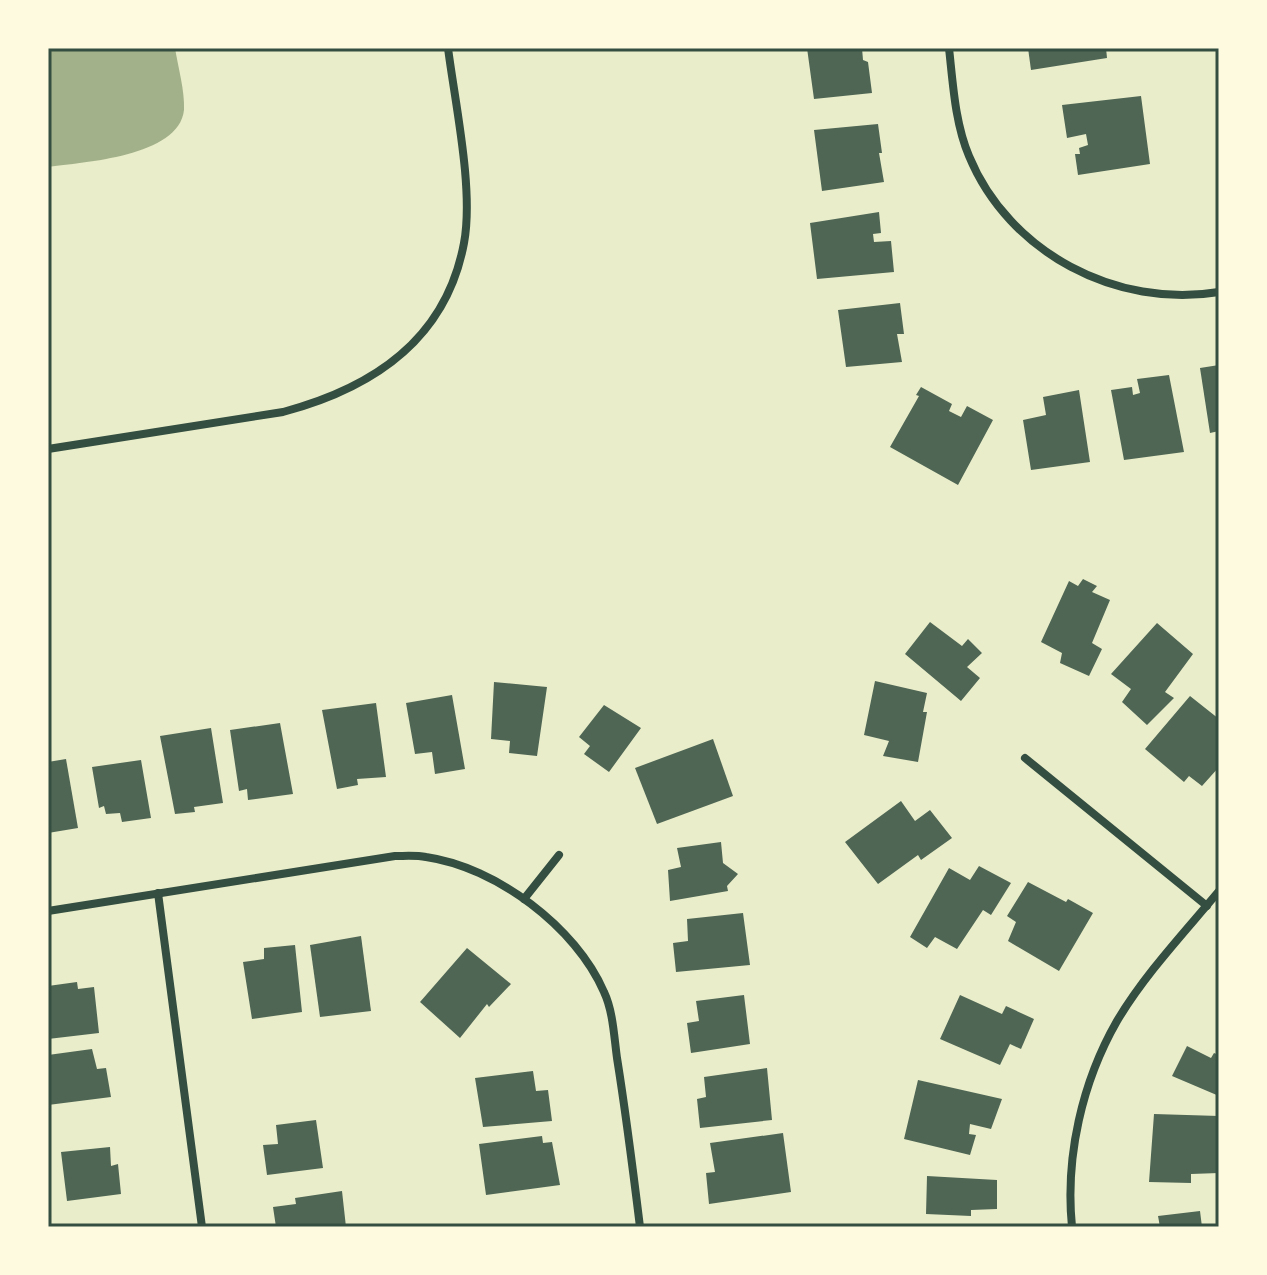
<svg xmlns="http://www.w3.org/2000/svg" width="1267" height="1275" font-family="Inter,sans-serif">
<rect width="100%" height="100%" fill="#e9edc9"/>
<path fill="#a3b18a" d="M 48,48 L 175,48 C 178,67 185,91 184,110 C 179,157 83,162 48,167 Z"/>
<g fill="#4f6655">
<path d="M 807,48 L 862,48 L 863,60 L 868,62 L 872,93 L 814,99 Z"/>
<path d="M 1028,48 L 1106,48 L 1107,58 L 1031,70 Z"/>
<path d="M 1141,96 L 1150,164 L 1078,175 L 1075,154 L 1080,154 L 1079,148 L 1088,145 L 1086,134 L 1067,138 L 1062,105 Z"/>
<path d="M 878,124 L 882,153 L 879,153 L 884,182 L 822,191 L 814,130 Z"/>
<path d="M 879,212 L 881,233 L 873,234 L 874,242 L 891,241 L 894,272 L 817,279 L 810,223 Z"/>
<path d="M 900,303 L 904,334 L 897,334 L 902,362 L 846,367 L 838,310 Z"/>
<path d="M 1219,365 L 1219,431 L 1210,433 L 1200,368 Z"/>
<path d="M 1169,375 L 1184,452 L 1124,460 L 1111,390 L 1132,387 L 1133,395 L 1140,393 L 1137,379 Z"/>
<path d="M 921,387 L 952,404 L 949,411 L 961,417 L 967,406 L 993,420 L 958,485 L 890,447 L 919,396 L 916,395 Z"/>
<path d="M 1079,390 L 1090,462 L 1031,470 L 1023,420 L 1046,415 L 1043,397 Z"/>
<path d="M 1083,579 L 1097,586 L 1092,592 L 1110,600 L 1092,643 L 1102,649 L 1089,676 L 1060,663 L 1062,653 L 1041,642 L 1069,581 L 1078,586 Z"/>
<path d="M 930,622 L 962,646 L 968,639 L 982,653 L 967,667 L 980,678 L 961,701 L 905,654 Z"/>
<path d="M 1157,623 L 1193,654 L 1165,692 L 1174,698 L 1147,725 L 1122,702 L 1131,689 L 1111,674 Z"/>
<path d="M 875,681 L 927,693 L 923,712 L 927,712 L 918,762 L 883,756 L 889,741 L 864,735 Z"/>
<path d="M 494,682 L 547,687 L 537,756 L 509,753 L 510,741 L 491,739 Z"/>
<path d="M 452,695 L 465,769 L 435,774 L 432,752 L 415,754 L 406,703 Z"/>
<path d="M 1190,696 L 1219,719 L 1219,767 L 1202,786 L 1189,776 L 1184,782 L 1145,749 Z"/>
<path d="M 376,703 L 386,777 L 357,779 L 358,785 L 337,789 L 322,710 Z"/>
<path d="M 604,705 L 641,728 L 609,772 L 584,754 L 590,746 L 579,737 Z"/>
<path d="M 280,723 L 293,794 L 248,800 L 247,789 L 239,791 L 230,730 Z"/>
<path d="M 211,728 L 223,803 L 194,807 L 195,812 L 175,814 L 160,736 Z"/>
<path d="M 713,739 L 733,796 L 657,824 L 635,768 Z"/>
<path d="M 66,759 L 78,828 L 48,833 L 48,762 Z"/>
<path d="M 141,760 L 151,818 L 122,822 L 120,813 L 106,814 L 104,806 L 99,808 L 92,767 Z"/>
<path d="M 901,801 L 915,821 L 930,810 L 952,838 L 921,860 L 918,855 L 878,884 L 845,842 Z"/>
<path d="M 721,842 L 723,863 L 738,874 L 727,886 L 728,891 L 670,901 L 668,870 L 681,867 L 677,848 Z"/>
<path d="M 979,866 L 1011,883 L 991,915 L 983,910 L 957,949 L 935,937 L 927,948 L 910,937 L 949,868 L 970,880 Z"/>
<path d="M 1028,882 L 1066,902 L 1068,899 L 1093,913 L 1059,971 L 1008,941 L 1016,922 L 1007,916 Z"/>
<path d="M 743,913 L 750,965 L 676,972 L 673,943 L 688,941 L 687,919 Z"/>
<path d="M 361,936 L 371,1011 L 320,1017 L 310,945 Z"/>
<path d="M 295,945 L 302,1012 L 252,1019 L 243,962 L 264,959 L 264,948 Z"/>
<path d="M 467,948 L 511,984 L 489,1007 L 487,1004 L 460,1038 L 420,1002 Z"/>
<path d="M 77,982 L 78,989 L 94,987 L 99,1033 L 48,1039 L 48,986 Z"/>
<path d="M 744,995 L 750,1044 L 691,1053 L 687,1023 L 699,1021 L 696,1001 Z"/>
<path d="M 960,995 L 1002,1014 L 1006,1006 L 1034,1019 L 1021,1049 L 1010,1044 L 1000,1065 L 940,1039 Z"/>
<path d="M 1187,1046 L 1211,1058 L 1214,1053 L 1219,1055 L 1219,1096 L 1172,1076 Z"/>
<path d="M 92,1049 L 97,1069 L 106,1068 L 111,1097 L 48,1105 L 48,1055 Z"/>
<path d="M 767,1068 L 772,1120 L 700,1128 L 697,1099 L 706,1097 L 704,1077 Z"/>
<path d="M 533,1071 L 536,1091 L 548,1090 L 552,1121 L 483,1127 L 475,1078 Z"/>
<path d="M 918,1080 L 1002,1099 L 991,1129 L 970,1124 L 969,1134 L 976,1135 L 970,1155 L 904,1139 Z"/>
<path d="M 1154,1114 L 1219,1116 L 1219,1173 L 1191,1174 L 1191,1183 L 1149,1182 Z"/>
<path d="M 316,1120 L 323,1168 L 267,1175 L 263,1145 L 278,1144 L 276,1125 Z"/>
<path d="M 783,1133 L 791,1192 L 709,1204 L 706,1173 L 715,1172 L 710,1143 Z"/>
<path d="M 542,1136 L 543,1143 L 552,1142 L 560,1185 L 486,1195 L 479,1144 Z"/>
<path d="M 110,1147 L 111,1166 L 118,1164 L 121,1194 L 67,1201 L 61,1152 Z"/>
<path d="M 927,1176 L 997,1180 L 997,1209 L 971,1210 L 971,1216 L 926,1214 Z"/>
<path d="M 342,1191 L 346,1227 L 276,1227 L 273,1207 L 296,1204 L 295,1198 Z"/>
<path d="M 1200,1211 L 1202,1227 L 1160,1227 L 1158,1216 Z"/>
</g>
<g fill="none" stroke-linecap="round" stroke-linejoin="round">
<g stroke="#344e41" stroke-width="8">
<path d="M 949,48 C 953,84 955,123 969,156 C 1009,253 1117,309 1219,292"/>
<path d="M 48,449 L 283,412 C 373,388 446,340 464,243 C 474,190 455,103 448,48"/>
<path d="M 1025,758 L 1207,906"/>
<path d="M 158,893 L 202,1227"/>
<path d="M 524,899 L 559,855"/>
<path d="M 48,911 L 395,856 C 405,856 416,855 426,857 C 496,867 576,927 604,992 C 613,1011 614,1036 617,1058 C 626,1114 633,1170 640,1227"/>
<path d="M 1072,1227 C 1065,1157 1082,1082 1117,1021 C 1145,974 1184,933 1219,891"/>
</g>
</g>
<rect width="1267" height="1275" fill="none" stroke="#fefae0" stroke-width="100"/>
<rect x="50" y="50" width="1167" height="1175" fill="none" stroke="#344e41" stroke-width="3"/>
</svg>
